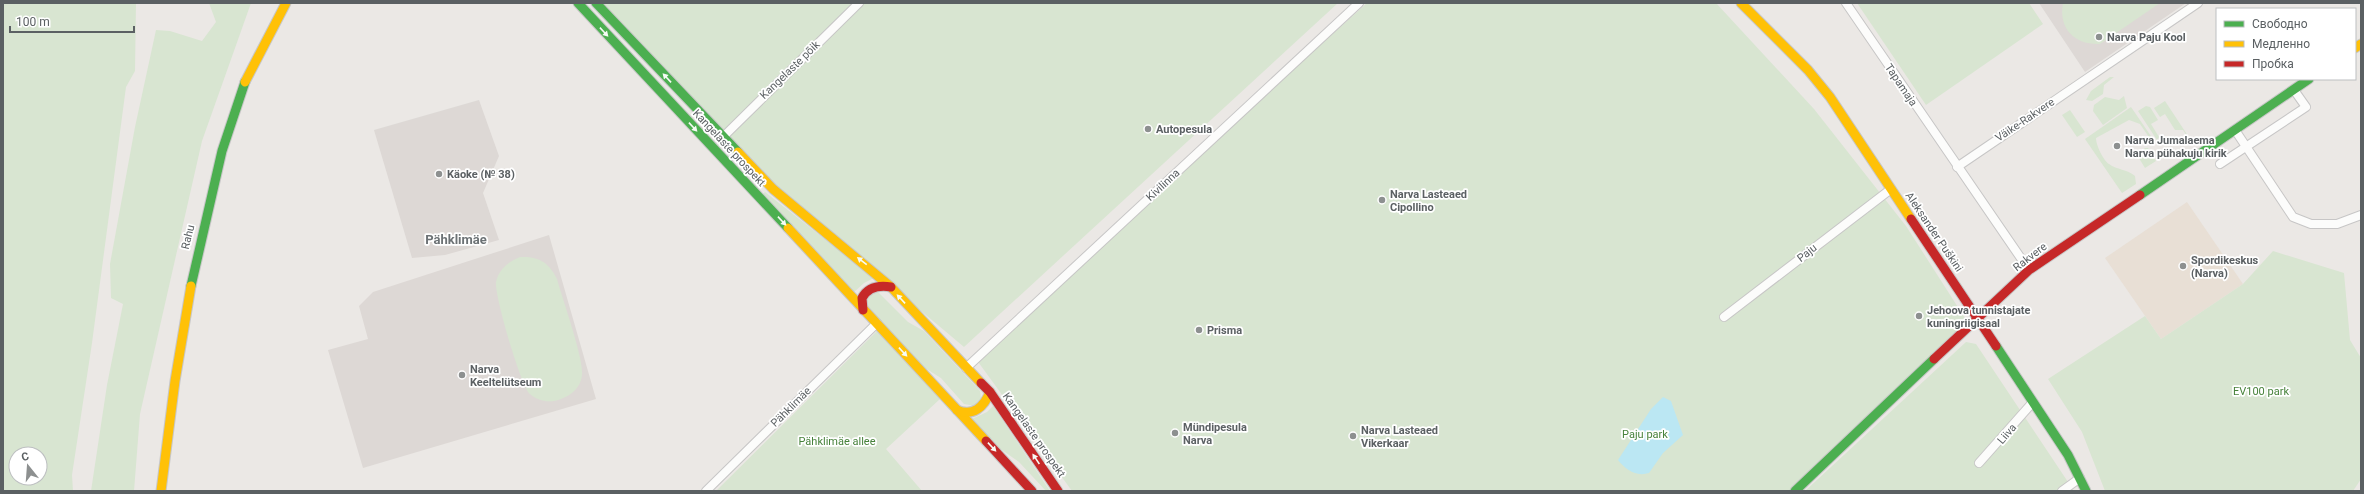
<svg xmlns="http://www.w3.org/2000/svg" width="2364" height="494" font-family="Roboto,sans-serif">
<rect width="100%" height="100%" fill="#ebe8e5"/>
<path fill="#e8dfd5" d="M 2187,202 L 2243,284 L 2161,339 L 2105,258 Z"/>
<g fill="#ddd8d5">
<path d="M 2039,3 L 2186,3 L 2085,72 Z"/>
<path d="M 479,100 L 499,156 L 483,193 L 499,240 L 445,255 L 412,258 L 374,130 Z"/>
<path d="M 549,235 L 596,399 L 363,468 L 328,350 L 368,339 L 359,306 L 373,292 Z"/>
</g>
<g fill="#d8e5d1" fill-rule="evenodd">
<path d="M 3,3 L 136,3 L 135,71 L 126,87 L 92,343 L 72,475 L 73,491 L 3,491 ZM 16,454 L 40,454 L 40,478 L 16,478 Z"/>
<path d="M 209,3 L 251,3 L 202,141 L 140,414 L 134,491 L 91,491 L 107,385 L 123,304 L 111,298 L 110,264 L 135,127 L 156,30 L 170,31 L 202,41 L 216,22 Z"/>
<path d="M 601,3 L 1338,3 L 964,347 L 750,167 Z"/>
<path d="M 1367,3 L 1716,3 L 1814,109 L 1906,226 L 1970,326 L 1796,491 L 1072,491 L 976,359 L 1130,216 Z"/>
<path d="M 1857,3 L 2029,3 L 2043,24 L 1926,105 Z"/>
<path d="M 2063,3 L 2160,3 L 2100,44 C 2075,45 2058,29 2063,3 Z"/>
<path d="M 2110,77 L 2114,77 L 2104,85 L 2103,94 L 2092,101 L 2086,100 L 2091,91 Z"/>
<path d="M 2124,96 L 2127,108 L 2103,125 L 2093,111 L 2094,105 L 2105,97 L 2119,100 Z"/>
<path d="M 2165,101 L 2194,145 L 2193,146 L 2183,130 L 2175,130 L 2165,114 L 2160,117 L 2154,108 Z"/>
<path d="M 2146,106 L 2150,107 L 2158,120 L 2151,124 L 2159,137 L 2157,140 L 2138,111 Z"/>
<path d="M 2131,107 L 2155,142 L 2153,143 L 2140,124 L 2129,120 L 2096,138 C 2096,145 2103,160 2109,164 C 2117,170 2127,169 2135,176 L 2136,184 L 2122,193 L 2085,139 Z"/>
<path d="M 2070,110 L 2085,132 L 2077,137 L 2062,115 Z"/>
<path d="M 2145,148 L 2148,148 L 2156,161 L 2145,168 L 2137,155 Z"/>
<path d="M 765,192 L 874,278 L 864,283 L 854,292 L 763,194 Z"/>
<path d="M 2273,251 L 2344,273 L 2350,340 L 2361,358 L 2361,479 L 2353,491 L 2105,491 L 2082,432 L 2048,379 L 2145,316 L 2161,339 L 2243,284 Z"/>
<path d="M 520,257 C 538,256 549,262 557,279 C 562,298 584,359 582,375 C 581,387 572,395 561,399 C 551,403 539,402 530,394 C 521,387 494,294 496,282 C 499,269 508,262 520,257 Z"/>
<path d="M 877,291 L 908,322 L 924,331 L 980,391 L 981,399 L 975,406 L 964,404 L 941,378 L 925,368 L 868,307 L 866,298 Z"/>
<path d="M 877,331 L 940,399 L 886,449 L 922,491 L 716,491 Z"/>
<path d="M 1966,342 L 1976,344 L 2074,491 L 1805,491 Z"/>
<path d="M 993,406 L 1050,491 L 1046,491 L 1019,462 L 999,448 L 972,419 L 987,412 Z"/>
</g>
<path fill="#bbe7f3" d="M 1663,397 L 1671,401 L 1683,435 L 1663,453 L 1649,473 C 1636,477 1626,470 1618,460 L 1651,409 Z"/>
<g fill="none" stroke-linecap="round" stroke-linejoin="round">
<g stroke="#c7c6c6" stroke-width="10">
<g id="street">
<path d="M 1846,3 L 2029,270"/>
<path d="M 2235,130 L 2293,217 L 2311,224 L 2337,224 L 2361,215"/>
<path d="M 722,138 L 859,3"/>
<path d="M 2220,164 L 2306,107 L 2294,90"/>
<path d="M 1957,167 L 2198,3"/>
<path d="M 1724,317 L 1891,189"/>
<path d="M 966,368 L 1359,3"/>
<path d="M 1979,463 L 2033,402"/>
<path d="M 706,491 L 877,323"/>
<path d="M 2062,491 L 2080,478"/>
</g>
</g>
<g stroke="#c7c7c7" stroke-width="11">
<g id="fast">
<path d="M 578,3 L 788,228"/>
<path d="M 596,3 L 738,152"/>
<path d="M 2140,195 L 2309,79"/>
<path d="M 191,286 L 222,151 L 245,82"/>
<path d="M 1996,346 L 2068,455 L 2086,491"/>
<path d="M 1795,491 L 1934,359"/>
</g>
</g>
<g stroke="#c7c7c7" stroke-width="11">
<g id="slow">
<path d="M 1741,3 L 1808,70 L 1830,97 L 1911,219"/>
<path d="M 2355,48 L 2361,44"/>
<path d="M 245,82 L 286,3"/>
<path d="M 738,152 L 773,189 L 891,287 L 981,383"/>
<path d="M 788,228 L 986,441"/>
<path d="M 957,410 C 973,417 984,407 990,392"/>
<path d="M 161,491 L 175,381 L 191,286"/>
</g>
</g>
<g stroke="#c7c7c7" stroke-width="11">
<g id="jam">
<path d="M 1911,219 L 1996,346"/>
<path d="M 863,310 L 862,298 C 868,287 879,285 891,287"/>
<path d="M 1934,359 L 2029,270 L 2140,195"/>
<path d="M 981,383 L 990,392 L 1058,491"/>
<path d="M 986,441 L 1032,491"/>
</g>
</g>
<use href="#street" stroke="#fcfcfb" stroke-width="8"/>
<use href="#fast" stroke="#4caf50" stroke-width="9"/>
<use href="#slow" stroke="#ffc107" stroke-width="9"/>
<use href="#jam" stroke="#c62828" stroke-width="9"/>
</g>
<defs><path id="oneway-solid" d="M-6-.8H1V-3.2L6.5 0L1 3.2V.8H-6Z"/></defs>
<g fill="#f6fbf6">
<use href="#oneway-solid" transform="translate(604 32) rotate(47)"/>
<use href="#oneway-solid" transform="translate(667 78) rotate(-133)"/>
<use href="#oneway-solid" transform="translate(693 127) rotate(47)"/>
<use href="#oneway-solid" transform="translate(782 221) rotate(47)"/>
<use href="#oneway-solid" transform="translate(862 261) rotate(-142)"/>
<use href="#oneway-solid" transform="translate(901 299) rotate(-133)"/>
<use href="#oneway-solid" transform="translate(903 352) rotate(47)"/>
<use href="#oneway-solid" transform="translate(992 447) rotate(47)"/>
<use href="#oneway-solid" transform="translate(1036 459) rotate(-124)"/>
</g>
<g fill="#8d9090" stroke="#fff" stroke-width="1.5">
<circle cx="2099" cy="37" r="4"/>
<circle cx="1148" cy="129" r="4"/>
<circle cx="2117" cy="146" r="4"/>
<circle cx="439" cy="174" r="4"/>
<circle cx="1382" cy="200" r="4"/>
<circle cx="2183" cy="266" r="4"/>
<circle cx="1919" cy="316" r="4"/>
<circle cx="1199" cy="330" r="4"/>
<circle cx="462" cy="375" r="4"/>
<circle cx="1175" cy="433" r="4"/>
<circle cx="1353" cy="436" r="4"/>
</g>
<g text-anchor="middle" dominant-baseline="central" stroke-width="3.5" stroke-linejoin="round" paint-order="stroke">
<g font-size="11" font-weight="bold" fill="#5b6063" stroke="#fff" text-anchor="start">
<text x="2107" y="37">Narva Paju Kool</text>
<text x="1156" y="129">Autopesula</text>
<text x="2125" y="140">Narva Jumalaema<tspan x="2125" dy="13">Narva pühakuju kirik</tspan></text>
<text x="447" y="174">Käoke (№ 38)</text>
<text x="1390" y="194">Narva Lasteaed<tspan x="1390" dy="13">Cipollino</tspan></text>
<text x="2191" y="260">Spordikeskus<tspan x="2191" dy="13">(Narva)</tspan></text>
<text x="1927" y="310">Jehoova tunnistajate<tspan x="1927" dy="13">kuningriigisaal</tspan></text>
<text x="1207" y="330">Prisma</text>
<text x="470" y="369">Narva<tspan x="470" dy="13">Keeltelütseum</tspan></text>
<text x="1183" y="427">Mündipesula<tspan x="1183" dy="13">Narva</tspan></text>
<text x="1361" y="430">Narva Lasteaed<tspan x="1361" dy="13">Vikerkaar</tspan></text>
</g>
<g font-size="11" fill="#5b6063" stroke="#fff">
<text transform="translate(790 70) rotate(-44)">Kangelaste põik</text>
<text transform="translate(1901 85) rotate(56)">Tapamaja</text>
<text transform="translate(2025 120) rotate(-34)">Väike-Rakvere</text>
<text transform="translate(729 148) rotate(47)">Kangelaste prospekt</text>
<text transform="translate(1163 185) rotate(-43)">Kivilinna</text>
<text transform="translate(1934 232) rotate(56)">Aleksander Puškini</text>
<text transform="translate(188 237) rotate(-76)">Rahu</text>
<text transform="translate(1807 253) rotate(-38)">Paju</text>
<text transform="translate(2030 257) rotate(-38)">Rakvere</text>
<text transform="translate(791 407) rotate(-45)">Pähklimäe</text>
<text transform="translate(2007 434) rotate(-49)">Liiva</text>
<text transform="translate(1034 435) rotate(55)">Kangelaste prospekt</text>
</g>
<g font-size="11" fill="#47823b" stroke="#fff">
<text x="2261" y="391">EV100 park</text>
<text x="1645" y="434">Paju park</text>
<text x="837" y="441">Pähklimäe allee</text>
</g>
<g font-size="13" font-weight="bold" fill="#6c7275" stroke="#fff">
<text x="456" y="239">Pähklimäe</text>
</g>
</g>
<rect width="2364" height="494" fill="none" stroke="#5b6063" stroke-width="8"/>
<rect x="2216" y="8" width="140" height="72" fill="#ffffff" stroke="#bdbfc1"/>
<rect x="2224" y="21" width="20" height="6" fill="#4caf50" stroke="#bdbfc1"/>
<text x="2252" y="28" font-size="12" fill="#5b6063">Свободно</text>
<rect x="2224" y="41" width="20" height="6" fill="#ffc107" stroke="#bdbfc1"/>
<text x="2252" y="48" font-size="12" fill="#5b6063">Медленно</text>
<rect x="2224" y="61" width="20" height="6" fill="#c62828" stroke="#bdbfc1"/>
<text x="2252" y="68" font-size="12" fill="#5b6063">Пробка</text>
<g transform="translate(28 466) rotate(343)"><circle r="19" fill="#ffffff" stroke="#bdbfc1"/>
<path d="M0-3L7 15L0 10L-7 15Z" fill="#8d9090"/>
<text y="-6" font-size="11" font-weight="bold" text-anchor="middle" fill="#5b6063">С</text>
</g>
<path d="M10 26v6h124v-6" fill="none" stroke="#5b6063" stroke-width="2"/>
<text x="16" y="26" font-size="12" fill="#5b6063" stroke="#ffffff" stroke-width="3" paint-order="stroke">100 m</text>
</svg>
